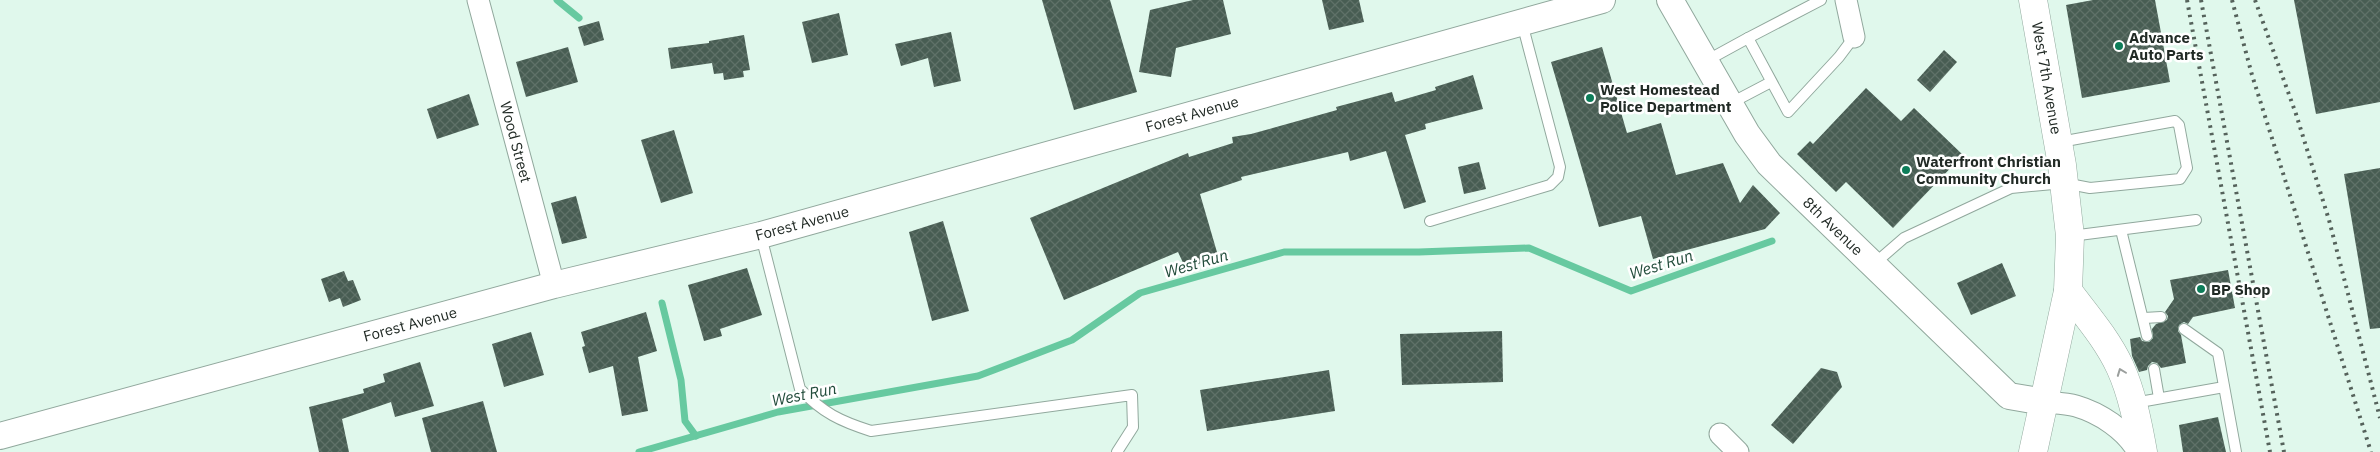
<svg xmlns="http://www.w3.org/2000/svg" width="2380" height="452" font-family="'IBM Plex Sans',sans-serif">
<defs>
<pattern id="building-cross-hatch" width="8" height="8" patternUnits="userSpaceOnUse" patternTransform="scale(1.25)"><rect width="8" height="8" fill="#485d53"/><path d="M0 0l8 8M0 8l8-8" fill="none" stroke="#5f7168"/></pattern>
</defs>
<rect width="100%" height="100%" fill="#e0f8ec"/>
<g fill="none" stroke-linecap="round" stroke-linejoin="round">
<g stroke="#67c9a0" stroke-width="7">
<path d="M 557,0 L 579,18"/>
<path d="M 662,303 L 681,380 L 685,421 L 696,436"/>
<path d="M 639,452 L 778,412 L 978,376 L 1072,340 L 1140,293 L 1284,252 L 1419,252 L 1529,248 L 1631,291 L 1772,241"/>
</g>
</g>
<g fill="url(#building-cross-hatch)">
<path d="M 1042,0 L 1110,0 L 1137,92 L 1074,110 Z"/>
<path d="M 1193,0 L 1223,0 L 1231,34 L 1176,48 L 1171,77 L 1139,72 L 1150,10 Z"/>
<path d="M 1322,0 L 1359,0 L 1364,22 L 1329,30 Z"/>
<path d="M 2093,0 L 2155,0 L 2170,82 L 2082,98 L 2066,5 Z"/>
<path d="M 2294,0 L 2380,0 L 2380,102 L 2316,114 Z"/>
<path d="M 839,13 L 848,55 L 812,63 L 802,22 Z"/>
<path d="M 599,21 L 604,40 L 584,46 L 578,27 Z"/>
<path d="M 951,32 L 961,81 L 934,87 L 928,58 L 901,66 L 895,44 Z"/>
<path d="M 744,35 L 750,70 L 743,71 L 744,77 L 724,80 L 723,73 L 714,74 L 712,63 L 671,69 L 668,48 L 709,43 L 709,41 Z"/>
<path d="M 568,47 L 578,82 L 526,97 L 516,62 Z"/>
<path d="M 1602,47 L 1627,133 L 1661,123 L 1676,175 L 1723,163 L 1740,203 L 1753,185 L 1780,213 L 1765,229 L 1653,259 L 1641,216 L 1599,227 L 1551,62 Z"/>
<path d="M 1944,50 L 1957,62 L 1930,92 L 1917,80 Z"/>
<path d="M 1473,75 L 1483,109 L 1425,124 L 1426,129 L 1405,135 L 1426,202 L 1404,209 L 1386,151 L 1350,161 L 1348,152 L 1241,177 L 1242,180 L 1200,194 L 1219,259 L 1185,267 L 1178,252 L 1064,300 L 1030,218 L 1188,153 L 1189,157 L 1233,143 L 1232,137 L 1251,134 L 1337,110 L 1336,107 L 1392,92 L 1395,102 L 1436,90 L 1435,87 Z"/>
<path d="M 1866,88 L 1901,121 L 1914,108 L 1963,155 L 1893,228 L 1846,182 L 1836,192 L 1797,154 L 1810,141 L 1813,144 Z"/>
<path d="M 469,94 L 479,125 L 437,139 L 427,109 Z"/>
<path d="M 674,130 L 693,193 L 661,203 L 641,140 Z"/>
<path d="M 1479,162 L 1486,189 L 1464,194 L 1458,167 Z"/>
<path d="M 2380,168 L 2380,328 L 2370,329 L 2344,174 Z"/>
<path d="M 576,196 L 587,238 L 562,244 L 551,203 Z"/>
<path d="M 943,221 L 969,311 L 932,321 L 909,232 Z"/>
<path d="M 2002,263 L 2016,296 L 1971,315 L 1957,283 Z"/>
<path d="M 747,268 L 762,315 L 720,329 L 722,336 L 704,341 L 688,285 Z"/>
<path d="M 2228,270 L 2235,308 L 2193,317 L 2188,324 L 2184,322 L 2179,325 L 2178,331 L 2181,335 L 2186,363 L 2161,368 L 2157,363 L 2152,362 L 2148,366 L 2147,370 L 2139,372 L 2132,356 L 2130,339 L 2140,337 L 2142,341 L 2149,342 L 2153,338 L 2152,329 L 2156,324 L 2167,320 L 2168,316 L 2165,312 L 2174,299 L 2170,280 Z"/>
<path d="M 344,271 L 348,281 L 353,280 L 361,300 L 343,307 L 340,298 L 329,302 L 321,279 Z"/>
<path d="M 646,312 L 657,351 L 638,357 L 648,411 L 622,416 L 613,366 L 589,373 L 582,347 L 585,346 L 581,332 Z"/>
<path d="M 1502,331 L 1503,382 L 1402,385 L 1400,334 Z"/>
<path d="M 531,332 L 544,375 L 504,387 L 492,344 Z"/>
<path d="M 420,362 L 434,406 L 395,417 L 391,402 L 342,419 L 349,452 L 319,452 L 309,407 L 364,393 L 363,389 L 385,382 L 383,374 Z"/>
<path d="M 1821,368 L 1837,372 L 1842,387 L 1793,444 L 1771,425 Z"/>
<path d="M 1329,370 L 1335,411 L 1207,431 L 1200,390 Z"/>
<path d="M 483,401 L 497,452 L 431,452 L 422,418 Z"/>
<path d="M 2218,417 L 2226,452 L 2183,452 L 2179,425 Z"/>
</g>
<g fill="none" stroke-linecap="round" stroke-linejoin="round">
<g stroke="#91a89d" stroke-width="12">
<g id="service">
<path d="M 1748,38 L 1821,0"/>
<path d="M 1706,61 L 1748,38 L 1788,112 L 1839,57 L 1854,37"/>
<path d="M 1731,103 L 1771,82"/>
<path d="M 1430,221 L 1550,185 L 1558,177 L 1560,167 L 1522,23"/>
<path d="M 2121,230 L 2147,336"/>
<path d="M 761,236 L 800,389 C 823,413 840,421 871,431 L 1132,395 L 1133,427 L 1117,452"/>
<path d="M 2071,236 L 2196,220"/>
<path d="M 1874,264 L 1904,238 L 2011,188 L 2064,183 L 2090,188 L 2180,179 L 2187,168 L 2179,125 L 2175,121 L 2060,142"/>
<path d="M 2144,318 L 2161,317"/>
<path d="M 2184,329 L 2218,353 L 2236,452"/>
<path d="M 2154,369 L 2159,398"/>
<path d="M 2134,403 L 2224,387"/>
</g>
</g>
<g stroke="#91a89d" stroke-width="23">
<g id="minor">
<path d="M 478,0 L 554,285"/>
<path d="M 1846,0 L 1854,37"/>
<path d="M 2044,402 C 2054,403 2066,403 2076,406 C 2100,413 2126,430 2138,452"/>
<path d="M 1720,434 L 1738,452"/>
</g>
</g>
<g stroke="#91a89d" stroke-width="28">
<g id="tertiary">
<path d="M 1670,0 L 1747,134 L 1769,164 L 2009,396 L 2044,402"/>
<path d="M 0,436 L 554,285 L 761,235 L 1602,0"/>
</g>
</g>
<g stroke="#91a89d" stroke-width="29">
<g id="primary">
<path d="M 2068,291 C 2086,315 2107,339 2120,367 C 2132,393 2138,424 2143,452"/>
<path d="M 2033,452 L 2068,291 L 2070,236 L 2062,165 L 2033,0"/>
</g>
</g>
<use href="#service" stroke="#fff" stroke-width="10"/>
<use href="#minor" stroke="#fff" stroke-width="21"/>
<use href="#tertiary" stroke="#fff" stroke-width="26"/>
<use href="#primary" stroke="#fff" stroke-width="28"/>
<g stroke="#55625b" stroke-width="4" stroke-dasharray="2.5 5" stroke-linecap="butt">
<path d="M 2187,0 L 2270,452"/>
<path d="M 2201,0 L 2284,452"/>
<path d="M 2232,0 L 2252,75 L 2371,452"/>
<path d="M 2255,0 L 2296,114 L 2329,220 L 2380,418"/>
</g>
</g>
<defs><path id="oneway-chevron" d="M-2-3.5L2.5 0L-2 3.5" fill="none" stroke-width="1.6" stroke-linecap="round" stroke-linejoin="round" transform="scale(1.25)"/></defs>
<use stroke="#9b9f9d" href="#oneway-chevron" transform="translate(2121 372) rotate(-111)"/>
<g fill="#0d7d59" stroke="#fff" stroke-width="2">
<circle cx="2119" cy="46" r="5"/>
<circle cx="1590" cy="98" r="5"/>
<circle cx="1906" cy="170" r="5"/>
<circle cx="2201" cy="289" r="5"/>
</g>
<g text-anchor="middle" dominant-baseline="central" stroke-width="5" stroke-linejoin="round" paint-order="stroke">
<g font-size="15" font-weight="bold" fill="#212a25" stroke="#fff" text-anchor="start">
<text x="2129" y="37">Advance<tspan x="2129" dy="17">Auto Parts</tspan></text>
<text x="1600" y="89">West Homestead<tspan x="1600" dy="17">Police Department</tspan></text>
<text x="1916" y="161">Waterfront Christian<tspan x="1916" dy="17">Community Church</tspan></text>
<text x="2211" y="289">BP Shop</text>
</g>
<g font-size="15" fill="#212a25" stroke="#fff">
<text transform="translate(2047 78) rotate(80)">West 7th Avenue</text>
<text transform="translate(1192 114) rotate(-16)">Forest Avenue</text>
<text transform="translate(516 142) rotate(75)">Wood Street</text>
<text transform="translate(802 223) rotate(-15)">Forest Avenue</text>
<text transform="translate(1833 226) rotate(44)">8th Avenue</text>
<text transform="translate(410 324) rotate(-15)">Forest Avenue</text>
</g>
<g font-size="16" font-style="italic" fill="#224c3b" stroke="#fff">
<text transform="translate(1196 263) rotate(-16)">West Run</text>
<text transform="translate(1661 264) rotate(-17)">West Run</text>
<text transform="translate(804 394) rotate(-11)">West Run</text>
</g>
</g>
</svg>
